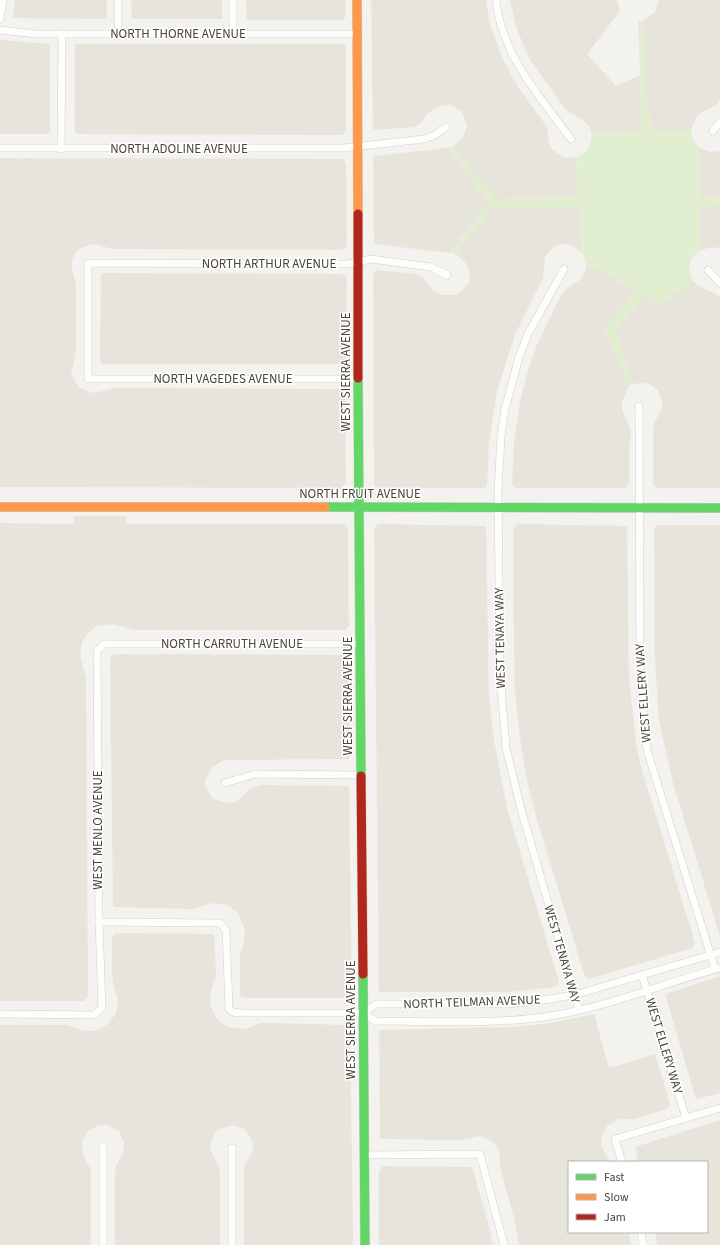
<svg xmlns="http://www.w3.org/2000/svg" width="720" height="1245" font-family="'Source Sans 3',sans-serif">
<rect width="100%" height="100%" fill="#f4f2ee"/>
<g fill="#e7e4dc">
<path d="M 15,0 L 107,0 L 107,19 L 13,18 Z"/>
<path d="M 131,0 L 222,0 L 222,19 L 132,19 Z"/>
<path d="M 246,0 L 345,0 L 345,18 L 343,20 L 247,20 Z"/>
<path d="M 371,0 L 486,0 L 490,24 L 503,60 L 519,88 L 547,127 L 549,142 L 552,149 L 563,157 L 576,158 L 579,198 L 495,199 L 452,147 L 463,138 L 467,126 L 462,112 L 453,106 L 448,105 L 437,107 L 428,113 L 422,122 L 414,127 L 376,130 L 373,129 Z"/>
<path d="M 510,0 L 617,0 L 620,11 L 587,54 L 616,86 L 640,75 L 642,130 L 592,135 L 590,128 L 585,122 L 565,109 L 529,58 L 516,27 Z"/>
<path d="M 659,0 L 720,0 L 720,100 L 715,106 L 702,112 L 696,117 L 691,130 L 651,130 L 644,78 L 642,21 L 655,12 Z"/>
<path d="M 0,40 L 50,44 L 50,131 L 48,134 L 0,134 Z"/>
<path d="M 75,44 L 344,44 L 346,46 L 346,131 L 342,135 L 77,134 L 75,131 Z"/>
<path d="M 448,148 L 489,202 L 450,253 L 374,244 L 373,156 Z"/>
<path d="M 699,148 L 710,152 L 720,151 L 720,198 L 700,198 Z"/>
<path d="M 0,158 L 343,159 L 346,163 L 347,246 L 343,250 L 113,249 L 93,244 L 79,249 L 75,253 L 71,263 L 76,285 L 76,351 L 71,374 L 79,388 L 93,393 L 117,388 L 342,389 L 345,392 L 346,483 L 341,488 L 0,487 Z"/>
<path d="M 700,206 L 720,206 L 720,249 L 714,247 L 700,250 Z"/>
<path d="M 493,207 L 579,207 L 583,253 L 571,245 L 562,244 L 553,247 L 545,257 L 543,278 L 515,335 L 497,391 L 489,443 L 487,486 L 484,488 L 378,488 L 374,484 L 373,274 L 377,270 L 416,274 L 423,277 L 432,289 L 442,295 L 454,295 L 461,292 L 469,282 L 470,273 L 465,262 L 455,254 Z"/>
<path d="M 586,264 L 637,290 L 605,330 L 629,386 L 622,402 L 622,410 L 631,431 L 629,444 L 629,484 L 625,488 L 516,488 L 512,484 L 514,444 L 520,401 L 526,377 L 536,347 L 558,301 L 567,288 L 581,279 L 585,272 Z"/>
<path d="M 103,273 L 343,274 L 347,278 L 346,361 L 342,364 L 103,364 L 100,361 L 101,276 Z"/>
<path d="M 693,281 L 700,287 L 715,293 L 720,298 L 720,488 L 657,488 L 653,484 L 653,429 L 654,423 L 662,409 L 662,400 L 658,390 L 649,384 L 644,383 L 633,384 L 615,331 L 645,294 L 656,307 Z"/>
<path d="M 74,516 L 126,516 L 126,524 L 344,524 L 348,528 L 349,626 L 345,630 L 134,630 L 112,624 L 97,626 L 88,633 L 82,642 L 80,656 L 86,678 L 88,997 L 84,1001 L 0,1001 L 0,523 L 74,524 Z"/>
<path d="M 379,524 L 486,526 L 489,698 L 494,740 L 507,808 L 559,982 L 556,987 L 510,992 L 379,992 L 374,528 Z"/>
<path d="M 517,524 L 627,526 L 629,677 L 636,744 L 642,770 L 695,943 L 692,948 L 589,979 L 585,977 L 537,820 L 527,780 L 520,738 L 515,692 L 514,649 L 513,529 Z"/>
<path d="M 658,525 L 720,525 L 720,936 L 673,783 L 659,721 L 655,660 L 654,529 Z"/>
<path d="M 114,654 L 348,655 L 350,756 L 349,759 L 224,760 L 211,768 L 205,782 L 206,788 L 213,799 L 227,803 L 236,802 L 250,789 L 260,785 L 349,786 L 352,995 L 350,998 L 242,998 L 240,995 L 240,956 L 244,941 L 245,930 L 238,913 L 228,905 L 213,903 L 192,909 L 113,907 L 110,658 Z"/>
<path d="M 116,933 L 214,934 L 216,976 L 211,990 L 210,1004 L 215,1016 L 220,1022 L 231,1028 L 244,1029 L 262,1023 L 350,1025 L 353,1245 L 244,1245 L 244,1173 L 245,1165 L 253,1151 L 253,1144 L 248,1133 L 243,1128 L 232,1125 L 219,1129 L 215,1133 L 210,1145 L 211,1151 L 218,1165 L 220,1173 L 220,1245 L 115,1245 L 115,1172 L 116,1166 L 123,1154 L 124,1142 L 119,1131 L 108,1125 L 103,1125 L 97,1126 L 87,1132 L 82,1143 L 83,1155 L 91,1170 L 91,1245 L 0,1245 L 0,1025 L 66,1025 L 84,1031 L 91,1031 L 98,1030 L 109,1023 L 116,1013 L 118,1001 L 113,981 L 112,972 L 112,937 Z"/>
<path d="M 720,976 L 720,1093 L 697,1099 L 695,1096 L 665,994 Z"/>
<path d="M 594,1014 L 609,1068 L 655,1054 L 670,1104 L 667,1109 L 634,1119 L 619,1119 L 607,1126 L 601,1138 L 601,1146 L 610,1162 L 569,1162 L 569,1232 L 629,1232 L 631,1245 L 519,1245 L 514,1218 L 500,1167 L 499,1150 L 493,1142 L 480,1136 L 460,1140 L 380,1139 L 379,1030 L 514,1027 L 552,1023 Z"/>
<path d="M 720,1120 L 720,1245 L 657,1245 L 655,1232 L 707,1232 L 707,1162 L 638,1162 L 635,1147 Z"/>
<path d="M 383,1166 L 472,1167 L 488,1222 L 493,1245 L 379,1245 L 379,1171 Z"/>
</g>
<path fill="#e1eecf" d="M 638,21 L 642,21 L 644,78 L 651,130 L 691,130 L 693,140 L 699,148 L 700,198 L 720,198 L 720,206 L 700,207 L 700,250 C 689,258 686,269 693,281 L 656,307 L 645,295 L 615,331 L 633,384 L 629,386 L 605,330 L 637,290 L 586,264 L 583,253 L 579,207 L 493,207 L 455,254 L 451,253 L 489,202 L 448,148 L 452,147 L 495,199 L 578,198 L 576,158 L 588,150 L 592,135 L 642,130 Z"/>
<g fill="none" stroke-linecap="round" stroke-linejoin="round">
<g stroke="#d2d0cb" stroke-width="8">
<g id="street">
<path d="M 118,0 L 118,34"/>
<path d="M 496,0 C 501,54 540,97 571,139"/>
<path d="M 0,19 L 3,0"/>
<path d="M 0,30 L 36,34 L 357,34"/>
<path d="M 233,33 L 233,0"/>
<path d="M 713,131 L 720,122"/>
<path d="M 0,148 L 344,148 L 424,139 L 435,135 L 446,127"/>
<path d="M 61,149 L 62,34"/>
<path d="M 564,269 L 528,334 L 519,357 L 505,409 L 501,436 L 498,491 L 500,674 L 506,748 L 521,809 L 579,1010"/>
<path d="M 708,270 L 720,283"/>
<path d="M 358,379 L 88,379 L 88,263 L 348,264 L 371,259 L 431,267 L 447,275"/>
<path d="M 639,406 L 640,678 L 647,750 L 715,969"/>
<path d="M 225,783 L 255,774 L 361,775"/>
<path d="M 99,922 L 220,923 L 226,930 L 229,1008 L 232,1012 L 241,1013 L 364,1013 L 376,1021 C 434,1021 493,1025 550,1016 C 608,1007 664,983 720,968"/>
<path d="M 642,975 L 686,1118"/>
<path d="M 364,1013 L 376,1004 L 508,1004 L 538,1001 L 574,995 L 720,952"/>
<path d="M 0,1014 L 94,1015 L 102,1008 L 99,922 L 97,651 L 104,644 L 360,644"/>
<path d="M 103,1146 L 103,1245"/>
<path d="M 232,1148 L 232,1245"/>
<path d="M 364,1155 L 480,1154 L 504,1245"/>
<path d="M 622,1162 L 615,1139 L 720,1108"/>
<path d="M 641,1232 L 643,1245"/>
</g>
</g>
<g stroke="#d3cfc5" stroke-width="10">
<g id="fast">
<path d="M 358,378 L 361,776"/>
<path d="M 325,507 L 720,508"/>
<path d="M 363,974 L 365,1245"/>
</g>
</g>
<g stroke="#d3cfc5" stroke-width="10">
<g id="slow">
<path d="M 357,0 L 358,214"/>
<path d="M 0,507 L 325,507"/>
</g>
</g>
<g stroke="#d3cfc5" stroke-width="10">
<g id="jam">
<path d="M 358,214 L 358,378"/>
<path d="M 361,776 L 363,974"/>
</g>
</g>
<use href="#street" stroke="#fdfdfc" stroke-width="7"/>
<use href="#fast" stroke="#63d668" stroke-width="9"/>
<use href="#slow" stroke="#ff974d" stroke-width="9"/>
<use href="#jam" stroke="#b3261e" stroke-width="9"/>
</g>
<g text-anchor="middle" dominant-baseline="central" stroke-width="3" stroke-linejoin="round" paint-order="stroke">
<g font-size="13" fill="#4b4439" stroke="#fff">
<text x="178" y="34">NORTH THORNE AVENUE</text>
<text x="179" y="149">NORTH ADOLINE AVENUE</text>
<text x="269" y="264">NORTH ARTHUR AVENUE</text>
<text transform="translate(346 372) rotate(-90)">WEST SIERRA AVENUE</text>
<text x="223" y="379">NORTH VAGEDES AVENUE</text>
<text x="360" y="494">NORTH FRUIT AVENUE</text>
<text transform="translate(500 638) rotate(-91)">WEST TENAYA WAY</text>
<text x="232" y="644">NORTH CARRUTH AVENUE</text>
<text transform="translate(643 693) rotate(-94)">WEST ELLERY WAY</text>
<text transform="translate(348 696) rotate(-90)">WEST SIERRA AVENUE</text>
<text transform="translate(98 830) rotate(-90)">WEST MENLO AVENUE</text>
<text transform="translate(562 954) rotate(74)">WEST TENAYA WAY</text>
<text transform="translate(472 1002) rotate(-2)">NORTH TEILMAN AVENUE</text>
<text transform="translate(351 1020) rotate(-90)">WEST SIERRA AVENUE</text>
<text transform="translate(664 1046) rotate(73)">WEST ELLERY WAY</text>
</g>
</g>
<rect x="568" y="1161" width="140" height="72" fill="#ffffff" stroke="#b7b4b0"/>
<rect x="576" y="1174" width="20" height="6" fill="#63d668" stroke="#b7b4b0"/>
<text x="604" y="1181" font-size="12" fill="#4b4439">Fast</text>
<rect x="576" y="1194" width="20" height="6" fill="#ff974d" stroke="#b7b4b0"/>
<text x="604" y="1201" font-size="12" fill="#4b4439">Slow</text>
<rect x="576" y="1214" width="20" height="6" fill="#b3261e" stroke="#b7b4b0"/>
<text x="604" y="1221" font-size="12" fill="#4b4439">Jam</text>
</svg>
